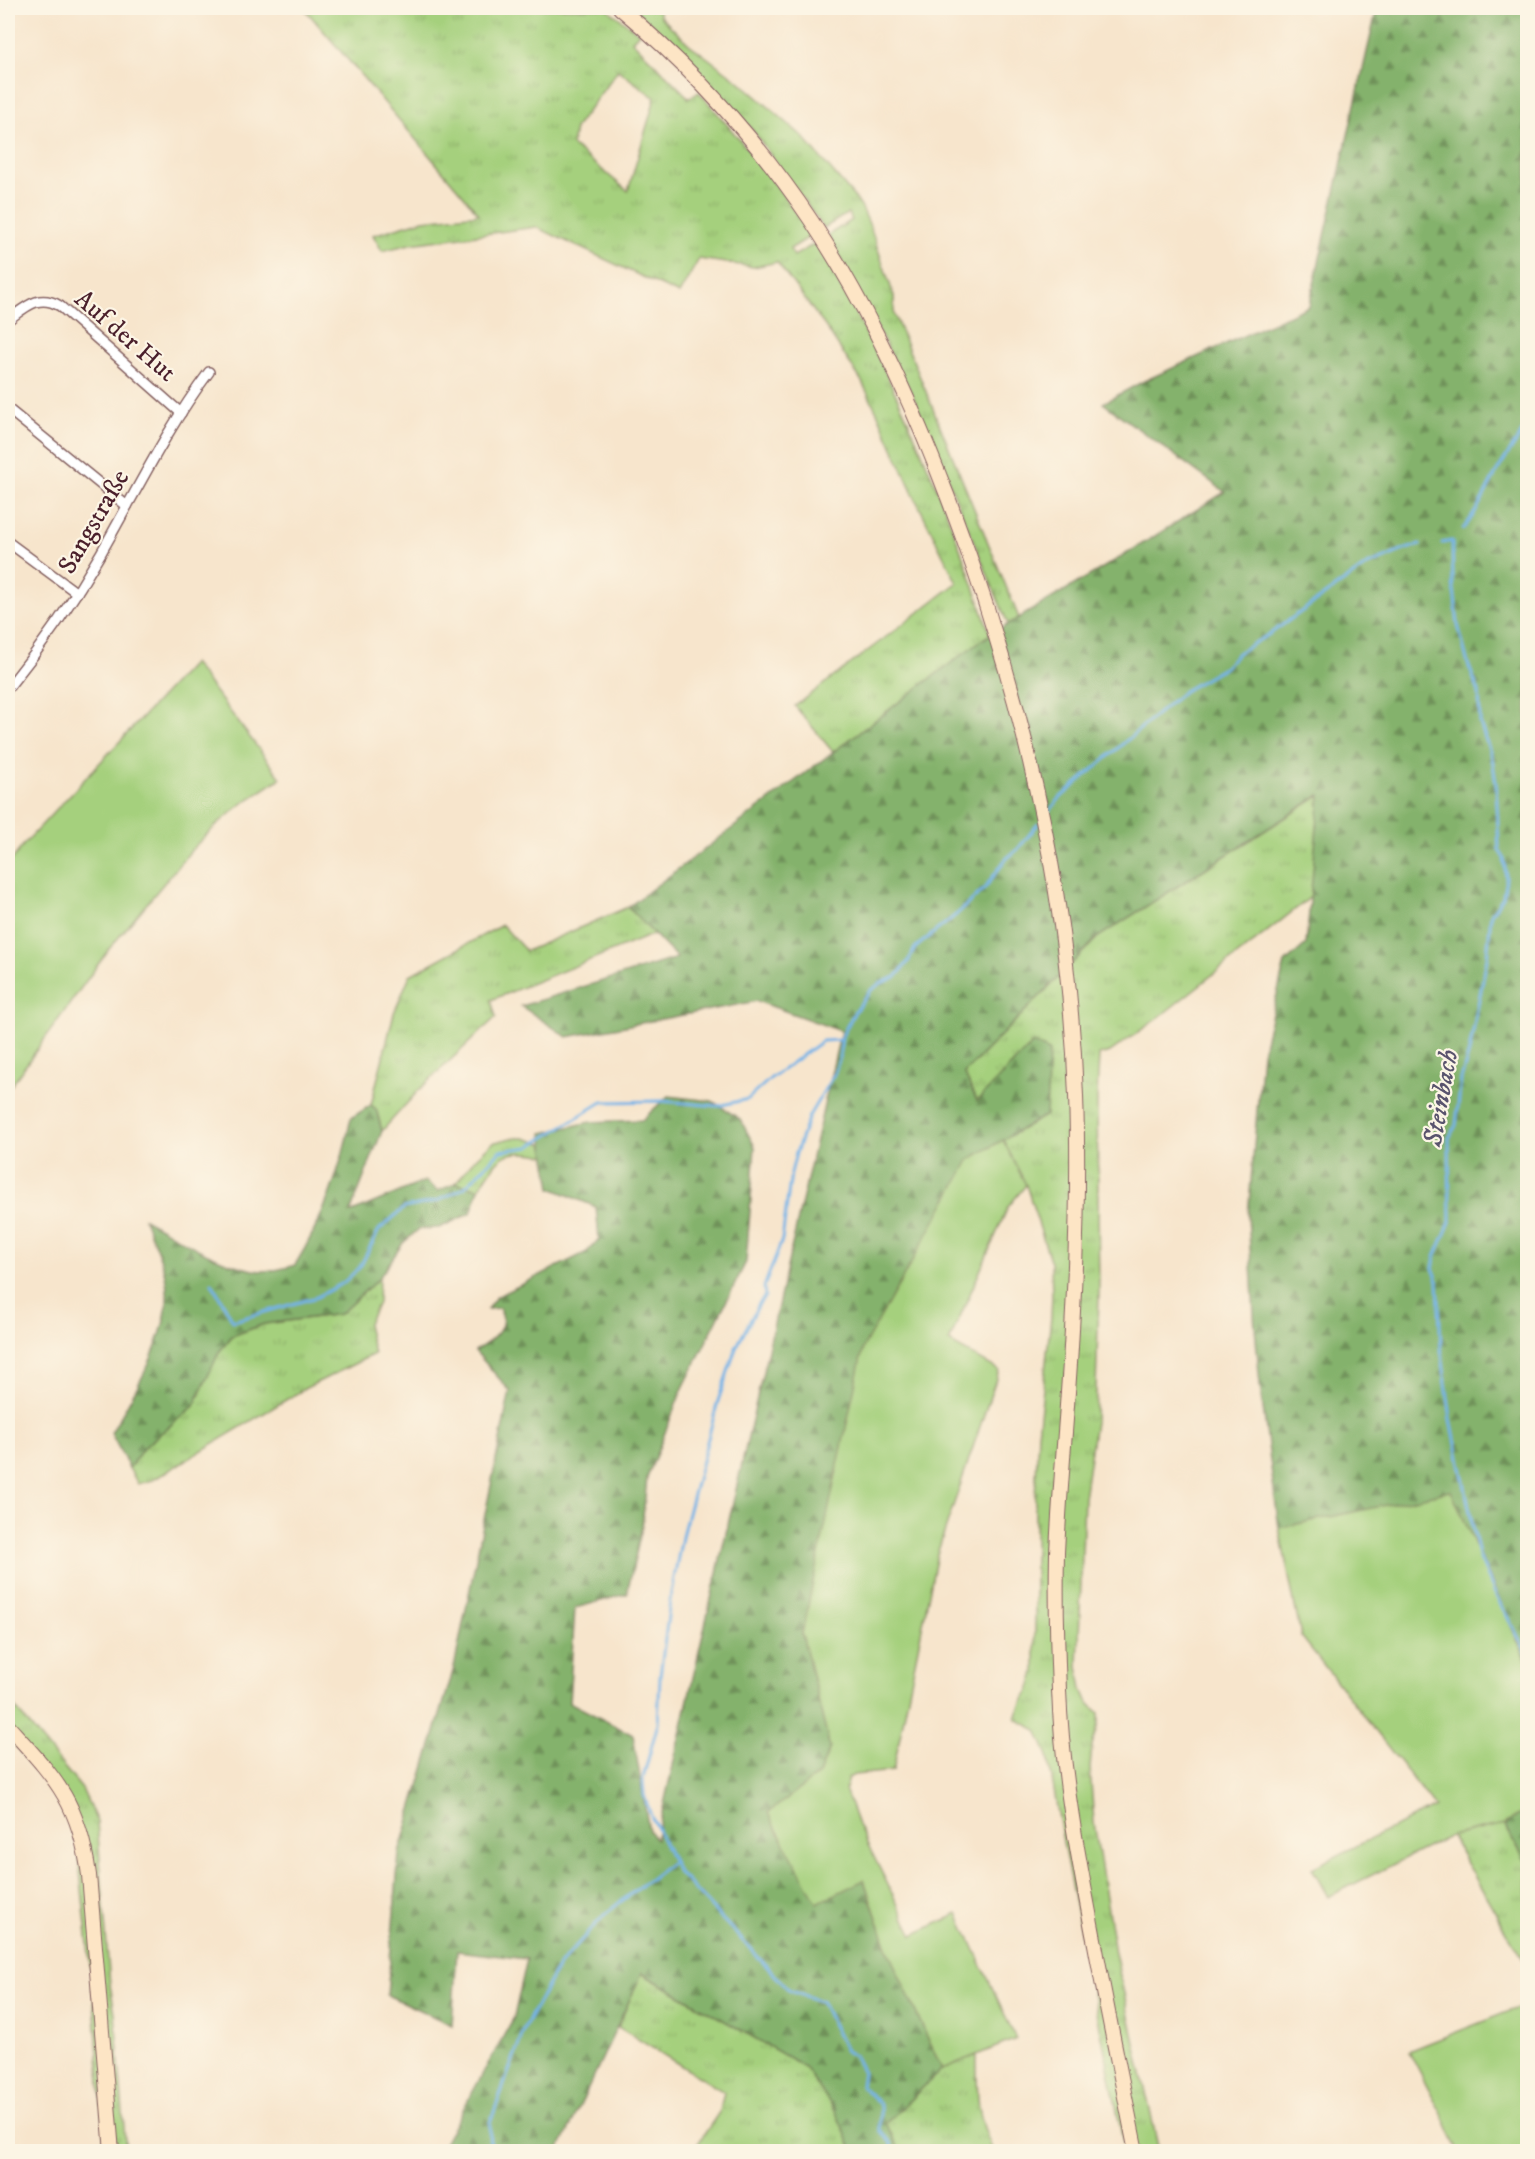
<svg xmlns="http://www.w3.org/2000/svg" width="1535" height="2159" font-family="'IM FELL DW Pica',serif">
<defs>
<pattern id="grass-tufts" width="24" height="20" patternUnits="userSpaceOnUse" patternTransform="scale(1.5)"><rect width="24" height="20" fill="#a5d07d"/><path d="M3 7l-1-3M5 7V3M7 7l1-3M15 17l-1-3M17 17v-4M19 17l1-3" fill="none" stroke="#90b26c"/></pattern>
<pattern id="forest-firs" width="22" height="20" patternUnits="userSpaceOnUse" patternTransform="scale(1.5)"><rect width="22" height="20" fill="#84b26c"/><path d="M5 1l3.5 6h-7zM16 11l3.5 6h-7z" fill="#6e9059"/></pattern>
</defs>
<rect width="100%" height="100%" fill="#fcf5e5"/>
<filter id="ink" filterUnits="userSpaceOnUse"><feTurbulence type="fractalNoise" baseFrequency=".0167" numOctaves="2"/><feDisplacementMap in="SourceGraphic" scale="12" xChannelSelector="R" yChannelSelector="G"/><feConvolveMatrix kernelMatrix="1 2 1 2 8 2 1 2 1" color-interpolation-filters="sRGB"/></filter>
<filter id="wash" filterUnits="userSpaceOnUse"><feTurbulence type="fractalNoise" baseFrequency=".008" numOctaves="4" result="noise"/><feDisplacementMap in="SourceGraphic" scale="24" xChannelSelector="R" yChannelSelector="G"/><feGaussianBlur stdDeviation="1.35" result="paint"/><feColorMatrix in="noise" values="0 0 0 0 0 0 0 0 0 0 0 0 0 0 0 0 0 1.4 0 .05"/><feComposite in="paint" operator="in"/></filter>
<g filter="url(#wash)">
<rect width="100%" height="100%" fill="#f7e5cc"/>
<g fill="url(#grass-tufts)" stroke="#787854" stroke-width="1.5" fill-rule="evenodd">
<path d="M 304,8 L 606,8 L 639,33 L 632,41 L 689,98 L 699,92 C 739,138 778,184 811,236 L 790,249 L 794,256 L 816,243 C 890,367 945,497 990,634 L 833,752 L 795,706 L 957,583 L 916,500 L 877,412 L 861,380 L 825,326 L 777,262 L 754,267 L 699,259 L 679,294 L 536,227 L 410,244 L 382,251 L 373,235 L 423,220 L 479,214 ZM 618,70 L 655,98 L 628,191 L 572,145 L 575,128 Z"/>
<path d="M 633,8 L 658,8 L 660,16 L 689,44 L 740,82 L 802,136 L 855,198 L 862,208 L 870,226 L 894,296 L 894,314 L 1019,618 L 1008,624 L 915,400 L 828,235 L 852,220 L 848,213 L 824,228 L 754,132 L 677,50 Z"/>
<path d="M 1321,795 L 1312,896 L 1158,1018 L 1110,1052 L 1099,1055 L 1097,1097 L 1099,1294 L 1095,1422 L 1084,1498 L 1078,1666 L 1082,1689 L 1087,1701 L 1099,1713 L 1099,1724 L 1092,1746 L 1090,1768 L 1094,1823 L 1115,1953 L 1159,2151 L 1125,2151 L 1067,1864 L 1048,1756 L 1037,1730 L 1016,1719 C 1020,1702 1033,1689 1035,1671 L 1035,1499 L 1038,1434 L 1051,1317 L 1052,1294 L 1051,1263 L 1026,1185 L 1003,1140 L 1046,1115 L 1033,1043 L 977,1101 L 964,1073 L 1098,937 Z"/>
<path d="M 628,907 L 654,934 L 491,1000 L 496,1017 L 419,1090 L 382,1131 L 376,1109 L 371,1105 L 394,1013 L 410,975 L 502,925 L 526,951 Z"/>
<path d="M 511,1138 L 524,1138 L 544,1144 L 546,1156 C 502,1148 501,1154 479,1189 L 456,1183 L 473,1161 L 492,1143 Z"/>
<path d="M 379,1278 L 378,1303 L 367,1325 L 374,1354 L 304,1389 L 153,1480 L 138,1484 L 129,1468 L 144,1447 L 194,1406 L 219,1352 L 232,1336 L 264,1324 L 340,1314 Z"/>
<path d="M 8,1699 L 82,1789 L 97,1822 L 110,1985 L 115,2013 L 126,2151 L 105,2151 L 94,2000 L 78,1853 L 73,1830 L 58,1798 L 8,1737 Z"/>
<path d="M 1504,1824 L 1527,1863 L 1527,1967 L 1451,1836 Z"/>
<path d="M 641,1973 L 805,2067 L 836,2112 L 853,2151 L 693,2151 L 720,2111 L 724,2092 L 618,2027 Z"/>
<path d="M 977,2055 C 977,2095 976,2114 993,2151 L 900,2151 L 886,2123 L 942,2069 Z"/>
</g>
<g fill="url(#forest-firs)" stroke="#67684c" stroke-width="1.5">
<path d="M 1377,8 L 1527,8 L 1527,1662 L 1451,1491 L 1279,1528 L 1260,1385 L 1254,1315 L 1248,1215 L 1262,1053 L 1285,963 L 1306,944 L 1320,795 L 1098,937 L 964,1073 L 977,1101 L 1033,1043 L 1049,1051 L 1046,1115 L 970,1159 L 802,1633 L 830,1748 L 819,1774 L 769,1813 L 864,1880 L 889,1953 L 942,2069 L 886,2123 L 900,2151 L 853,2151 L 836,2112 L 805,2067 L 642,1973 L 559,2151 L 440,2151 L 514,2017 L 527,1959 L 457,1951 L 452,2025 L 387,1995 L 399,1853 L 454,1668 L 510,1391 L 475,1351 C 491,1341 511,1328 499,1308 L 487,1309 L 496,1297 L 587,1252 L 599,1239 L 596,1207 L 551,1188 L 542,1133 L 590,1122 L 642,1120 L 668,1096 L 712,1101 L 740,1119 L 755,1147 L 746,1262 L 681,1392 L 647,1478 L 642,1527 L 627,1594 L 575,1608 L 569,1702 L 633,1735 L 649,1831 L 656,1839 L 841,1031 L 757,1001 L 567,1037 L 521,1006 L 677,958 L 628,907 L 980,641 L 1131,551 L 1225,492 L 1103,403 L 1142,382 L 1309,306 Z"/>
<path d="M 371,1105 L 376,1109 L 382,1131 L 350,1213 L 425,1181 L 438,1191 L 456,1183 L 479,1189 L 471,1213 L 439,1228 L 419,1229 L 403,1243 L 379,1278 L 340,1314 L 264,1324 L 232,1336 L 219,1352 L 194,1406 L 144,1447 L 129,1468 L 111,1433 C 133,1395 171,1334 167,1288 C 165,1264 153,1241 144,1219 C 178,1237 215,1263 254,1270 C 267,1273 282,1269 295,1265 C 323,1220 341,1169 351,1118 Z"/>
<path d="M 1527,1810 L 1527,1863 L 1504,1824 Z"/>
</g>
<g fill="#a5d07d" stroke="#787854" stroke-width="1.5">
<path d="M 193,663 L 281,778 L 243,803 L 220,822 L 194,847 L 109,949 L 8,1090 L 8,865 L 24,844 Z"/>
<path d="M 1003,1140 L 1026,1185 L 1008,1207 L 949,1342 L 999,1370 L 937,1554 L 893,1771 L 854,1775 L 848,1778 L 845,1789 L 858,1825 L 913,1935 L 958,1914 L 1016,2039 L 942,2069 L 889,1953 L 864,1880 L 817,1903 L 768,1813 L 819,1774 L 830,1748 L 802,1634 L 863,1348 L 970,1159 Z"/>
<path d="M 1451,1491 L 1527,1662 L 1527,1810 L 1504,1824 L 1450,1836 L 1328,1897 L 1312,1868 L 1435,1807 L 1301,1636 L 1279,1528 Z"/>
<path d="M 1527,2004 L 1527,2151 L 1459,2151 L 1445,2120 L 1409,2051 Z"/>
</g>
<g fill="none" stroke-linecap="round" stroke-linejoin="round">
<g stroke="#74b3e7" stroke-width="3">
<path d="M 1463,529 C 1477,513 1485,493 1495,475 C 1505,457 1518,441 1528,422"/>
<path d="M 1442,543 L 1452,541 L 1453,581 L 1458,625 L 1468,664 L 1479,692 L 1480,723 L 1492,758 L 1496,783 L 1499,850 L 1504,858 L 1506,878 L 1503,897 L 1491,914 L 1487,958 L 1469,1052 L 1461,1079 L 1456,1125 L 1449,1138 L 1450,1222 L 1435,1257 L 1433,1268 L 1438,1281 L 1441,1348 L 1451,1419 L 1479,1556 L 1496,1596 L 1528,1655"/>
<path d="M 1047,814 L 1060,798 L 1184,691 L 1224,668 L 1238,653 L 1271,633 L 1367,565 C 1385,559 1401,549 1420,545"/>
<path d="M 212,1283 L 233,1321 L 317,1297 L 343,1283 L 360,1267 L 379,1230 L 404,1208 L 437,1201 L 464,1188 L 500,1151 L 529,1147 L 602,1102 L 662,1101 L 718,1106 L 748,1099 L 771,1078 L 822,1041 L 841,1040"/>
<path d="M 489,2152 L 490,2123 L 525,2027 L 558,1966 L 605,1914 L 672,1862"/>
<path d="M 894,2152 L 891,2143 L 880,2130 L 880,2104 L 861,2086 L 863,2072 L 855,2057 L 846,2051 L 821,2001 L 790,1991 L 678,1872 L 651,1816 L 644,1795 L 643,1778 L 658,1723 L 660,1676 L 671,1593 L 683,1532 L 718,1401 L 736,1348 L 760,1302 L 765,1296 L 764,1287 L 782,1240 L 791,1173 L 796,1153 L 809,1116 L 834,1074 L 839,1060 L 842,1036 L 855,1011 L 871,990 L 881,983 L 896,977 L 908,962 L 915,948 L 957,914 L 984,889 L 1006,859 L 1018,849 L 1038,824"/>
</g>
</g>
</g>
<g filter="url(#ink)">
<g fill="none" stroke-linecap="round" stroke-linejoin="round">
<g stroke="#876463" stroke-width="12">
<g id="street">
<path d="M 8,320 C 26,307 38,293 60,306 L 181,413"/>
<path d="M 8,409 L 127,506"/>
<path d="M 8,542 L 77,593"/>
<path d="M 8,688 C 42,646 74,600 101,553 C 136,492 167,428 209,372"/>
</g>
</g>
<g stroke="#876463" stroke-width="16">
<g id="secondary">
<path d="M 620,8 C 681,59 736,117 784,182 C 854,276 905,386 947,495 C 1021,688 1069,889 1076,1096 C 1079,1180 1076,1264 1071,1347 C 1067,1416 1060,1484 1057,1553 C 1056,1598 1057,1644 1059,1690 C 1062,1774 1078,1856 1094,1939 C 1107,2010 1122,2081 1136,2152"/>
<path d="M 8,1726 C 55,1778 79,1801 89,1875 L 112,2152"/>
</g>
</g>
<use href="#street" stroke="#fff" stroke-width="9"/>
<use href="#secondary" stroke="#fde5c5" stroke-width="14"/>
</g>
</g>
<g text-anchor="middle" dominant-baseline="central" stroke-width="4.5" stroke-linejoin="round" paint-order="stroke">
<g font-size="26" fill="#4a1f2b" stroke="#fcf5e5">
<text transform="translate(125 336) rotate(41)">Auf der Hut</text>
<text transform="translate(94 522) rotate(-60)">Sangstraße</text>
</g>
<g font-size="27" font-style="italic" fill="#59536d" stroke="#fcf5e5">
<text transform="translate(1441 1098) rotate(-80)">Steinbach</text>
</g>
</g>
<rect width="1535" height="2159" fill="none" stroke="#fcf5e5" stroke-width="30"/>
</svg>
